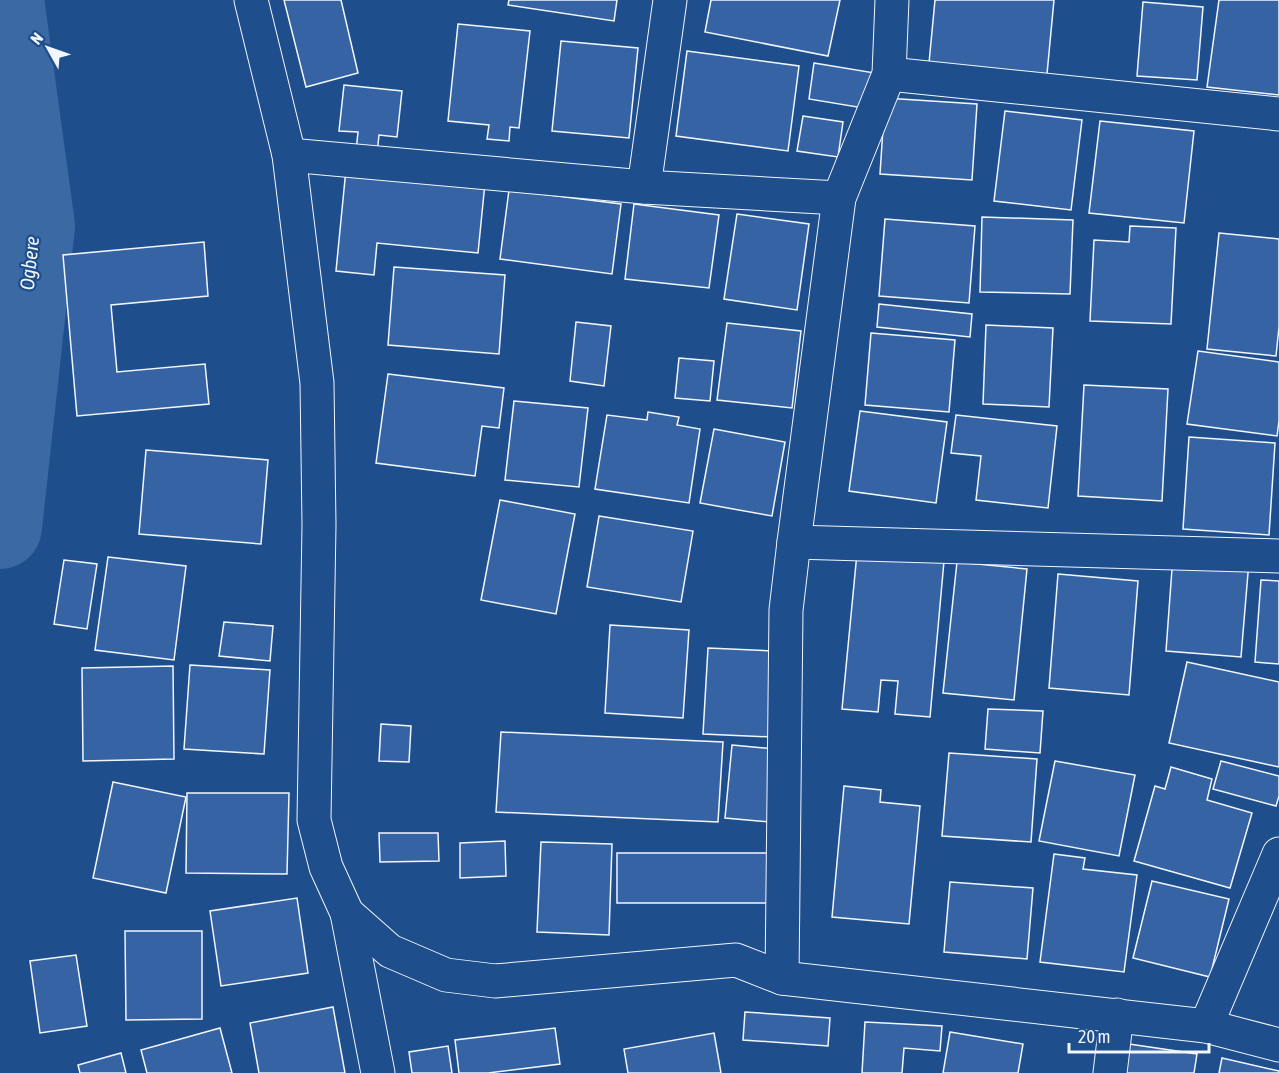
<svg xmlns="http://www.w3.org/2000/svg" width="1279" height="1073" font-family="'Asap Condensed',sans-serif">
<rect width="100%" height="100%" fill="#1f4e8c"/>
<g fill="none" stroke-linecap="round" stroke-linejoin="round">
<path stroke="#3b69a3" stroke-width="84" d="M 0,527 L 33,226 L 2,0"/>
</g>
<g fill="#3563a3" stroke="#f2f6ff" stroke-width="1.5">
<path d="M 284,0 L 341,0 L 358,73 L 306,87 Z"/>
<path d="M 509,0 L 617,0 L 614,21 L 508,5 Z"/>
<path d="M 711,0 L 840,0 L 828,56 L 705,32 Z"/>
<path d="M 935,0 L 1054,0 L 1047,74 L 929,63 Z"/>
<path d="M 1219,0 L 1279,0 L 1279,95 L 1207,87 Z"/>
<path d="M 1143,2 L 1203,7 L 1197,80 L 1137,76 Z"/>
<path d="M 458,24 L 530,31 L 519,128 L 510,127 L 509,141 L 487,139 L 489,125 L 448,121 Z"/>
<path d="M 561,41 L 638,48 L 629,138 L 552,131 Z"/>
<path d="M 687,51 L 799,66 L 788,151 L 676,136 Z"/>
<path d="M 814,63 L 875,73 L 869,109 L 809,99 Z"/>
<path d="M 344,85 L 402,91 L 397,137 L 379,135 L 377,154 L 356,151 L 358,132 L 339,131 Z"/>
<path d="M 885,98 L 977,104 L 972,180 L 880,174 Z"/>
<path d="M 1005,111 L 1082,120 L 1071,210 L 994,201 Z"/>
<path d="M 803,116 L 843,122 L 838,157 L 797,151 Z"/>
<path d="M 1100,121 L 1194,131 L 1184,223 L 1089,213 Z"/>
<path d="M 346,169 L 485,183 L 478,253 L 377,243 L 374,275 L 336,271 Z"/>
<path d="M 509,190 L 621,204 L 612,274 L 500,259 Z"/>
<path d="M 634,204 L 719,215 L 709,288 L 625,279 Z"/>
<path d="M 737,214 L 809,224 L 797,310 L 724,299 Z"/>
<path d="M 982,217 L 1073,220 L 1070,294 L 980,292 Z"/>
<path d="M 885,219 L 975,226 L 969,303 L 879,296 Z"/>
<path d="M 1130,226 L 1176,228 L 1171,324 L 1090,321 L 1094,240 L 1129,242 Z"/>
<path d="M 1219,233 L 1279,239 L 1279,327 L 1276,356 L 1207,349 Z"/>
<path d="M 204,242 L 208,296 L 111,305 L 117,372 L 205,364 L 209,404 L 77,416 L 63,255 Z"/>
<path d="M 394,267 L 505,275 L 499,354 L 388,345 Z"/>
<path d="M 879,304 L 972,314 L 970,337 L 877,327 Z"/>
<path d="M 576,322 L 611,326 L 604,386 L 570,381 Z"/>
<path d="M 727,323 L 801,331 L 792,408 L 717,400 Z"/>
<path d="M 986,325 L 1053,328 L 1049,407 L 983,404 Z"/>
<path d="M 871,333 L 955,340 L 949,412 L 865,405 Z"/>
<path d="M 1198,351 L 1279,362 L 1279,421 L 1277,436 L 1187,424 Z"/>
<path d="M 679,358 L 714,361 L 710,401 L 675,398 Z"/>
<path d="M 388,374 L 504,388 L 499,428 L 482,426 L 475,476 L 376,463 Z"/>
<path d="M 1084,385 L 1168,389 L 1162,501 L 1078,496 Z"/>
<path d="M 514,401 L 588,408 L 579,487 L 505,480 Z"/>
<path d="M 860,411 L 947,422 L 936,503 L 849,491 Z"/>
<path d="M 648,412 L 679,417 L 677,425 L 700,429 L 689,503 L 595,489 L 607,415 L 647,420 Z"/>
<path d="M 956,415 L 1057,426 L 1048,508 L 976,500 L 981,456 L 951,453 Z"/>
<path d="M 714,429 L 785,442 L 772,516 L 700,503 Z"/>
<path d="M 1189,437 L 1275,443 L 1269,535 L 1183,529 Z"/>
<path d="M 146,450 L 268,460 L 261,544 L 139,534 Z"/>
<path d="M 500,500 L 575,514 L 556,614 L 481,600 Z"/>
<path d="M 599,516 L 693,531 L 681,602 L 587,587 Z"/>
<path d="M 857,553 L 944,561 L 930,717 L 895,714 L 898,681 L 881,680 L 878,712 L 842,709 Z"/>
<path d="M 1173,555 L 1249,561 L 1241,657 L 1166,651 Z"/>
<path d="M 108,557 L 186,566 L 174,660 L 95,650 Z"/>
<path d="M 64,560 L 97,564 L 87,629 L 54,624 Z"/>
<path d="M 957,562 L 1027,569 L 1014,700 L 943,693 Z"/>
<path d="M 1058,574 L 1138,581 L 1129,695 L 1049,688 Z"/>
<path d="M 1261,580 L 1279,581 L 1279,664 L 1255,662 Z"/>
<path d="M 224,622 L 273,626 L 270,661 L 219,656 Z"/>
<path d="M 610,625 L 689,630 L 683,718 L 605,713 Z"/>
<path d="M 708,648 L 798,652 L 793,738 L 703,734 Z"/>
<path d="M 1187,662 L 1279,682 L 1279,767 L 1169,743 Z"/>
<path d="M 190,665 L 270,670 L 264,754 L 184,749 Z"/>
<path d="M 173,666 L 174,759 L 83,761 L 82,668 Z"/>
<path d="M 988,709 L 1043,711 L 1040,753 L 985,749 Z"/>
<path d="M 381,724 L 411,726 L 409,762 L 379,761 Z"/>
<path d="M 501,732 L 723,742 L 718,822 L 496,812 Z"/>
<path d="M 732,745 L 775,749 L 769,822 L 725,818 Z"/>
<path d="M 949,753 L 1037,759 L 1031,842 L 942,836 Z"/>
<path d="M 1055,761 L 1135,775 L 1119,856 L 1039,841 Z"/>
<path d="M 1221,761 L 1279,776 L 1279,796 L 1276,806 L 1213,789 Z"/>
<path d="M 1171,767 L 1212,779 L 1207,800 L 1252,813 L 1230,888 L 1134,861 L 1155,786 L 1165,789 Z"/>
<path d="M 113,782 L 186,797 L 166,893 L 93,878 Z"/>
<path d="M 844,786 L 881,790 L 880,802 L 920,806 L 909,924 L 832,917 Z"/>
<path d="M 187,793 L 289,793 L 287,874 L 186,873 Z"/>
<path d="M 379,833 L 438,833 L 439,861 L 380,862 Z"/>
<path d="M 505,841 L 506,876 L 460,878 L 460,843 Z"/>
<path d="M 541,842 L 612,844 L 609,935 L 537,932 Z"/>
<rect x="617" y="853" width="174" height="50"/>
<path d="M 1054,854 L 1085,858 L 1083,869 L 1137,875 L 1124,972 L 1040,962 Z"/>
<path d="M 1152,881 L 1229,899 L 1210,977 L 1133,958 Z"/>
<path d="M 950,882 L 1033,888 L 1027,959 L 944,952 Z"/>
<path d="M 297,898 L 308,973 L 221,986 L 210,911 Z"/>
<path d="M 125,931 L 202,931 L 202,1019 L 126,1020 Z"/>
<path d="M 76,955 L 87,1026 L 40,1033 L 30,961 Z"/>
<path d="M 333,1007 L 345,1073 L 259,1073 L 250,1023 Z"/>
<path d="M 745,1012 L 830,1018 L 828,1046 L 743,1040 Z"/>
<path d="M 865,1022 L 942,1026 L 940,1051 L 904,1048 L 902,1073 L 862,1073 Z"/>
<path d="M 220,1028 L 232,1073 L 147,1073 L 141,1050 Z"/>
<path d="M 555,1028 L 560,1064 L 488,1073 L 459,1073 L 455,1040 Z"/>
<path d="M 950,1032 L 1023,1044 L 1018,1073 L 943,1073 Z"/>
<path d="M 714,1033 L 721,1073 L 628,1073 L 624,1049 Z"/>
<path d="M 1129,1044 L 1197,1054 L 1194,1073 L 1125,1073 Z"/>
<path d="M 448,1046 L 452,1073 L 412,1073 L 409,1052 Z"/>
<path d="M 121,1053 L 126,1073 L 80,1073 L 78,1065 Z"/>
<path d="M 1222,1058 L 1279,1071 L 1279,1073 L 1219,1073 Z"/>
</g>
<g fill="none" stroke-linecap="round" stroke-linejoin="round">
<g stroke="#f2f6ff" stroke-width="35">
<g id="minor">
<path d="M 889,74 L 1279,114"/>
<path d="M 289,155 L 644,187 L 839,198"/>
<path d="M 644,187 L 670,0"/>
<path d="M 794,542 L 1279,556"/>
<path d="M 347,913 L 378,1073"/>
<path d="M 782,978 L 786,610 L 794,542 L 839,198 L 889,74 L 892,0"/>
<path d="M 1206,1026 L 1279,854"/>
<path d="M 1110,1073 L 1117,1015"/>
</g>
</g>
<g stroke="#f2f6ff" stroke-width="35">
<path id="tertiary" d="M 251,0 L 289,155 L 317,383 L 319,525 L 314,820 L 326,867 L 347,913 L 390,951 L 446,975 L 495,981 L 736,960 L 782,978 L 1206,1026 L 1279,1045"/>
</g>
<use href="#minor" stroke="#1f4e8c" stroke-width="33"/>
<use href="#tertiary" stroke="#1f4e8c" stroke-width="33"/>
</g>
<g text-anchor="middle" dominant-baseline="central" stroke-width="4.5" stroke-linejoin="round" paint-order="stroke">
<g font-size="20" font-style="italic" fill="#f2f6ff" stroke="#1f4e8c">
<text transform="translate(29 263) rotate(-84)">Ogbere</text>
</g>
</g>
<g transform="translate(48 48) rotate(310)" stroke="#1f4e8c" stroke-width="4.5" paint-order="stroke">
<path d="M0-4.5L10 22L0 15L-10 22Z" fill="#f2f6ff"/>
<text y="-9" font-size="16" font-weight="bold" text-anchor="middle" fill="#f2f6ff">N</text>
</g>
<path d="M1069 1043v9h140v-9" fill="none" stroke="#f2f6ff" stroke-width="3"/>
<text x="1078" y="1043" font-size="18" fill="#f2f6ff" stroke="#1f4e8c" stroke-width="4.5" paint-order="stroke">20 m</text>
</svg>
